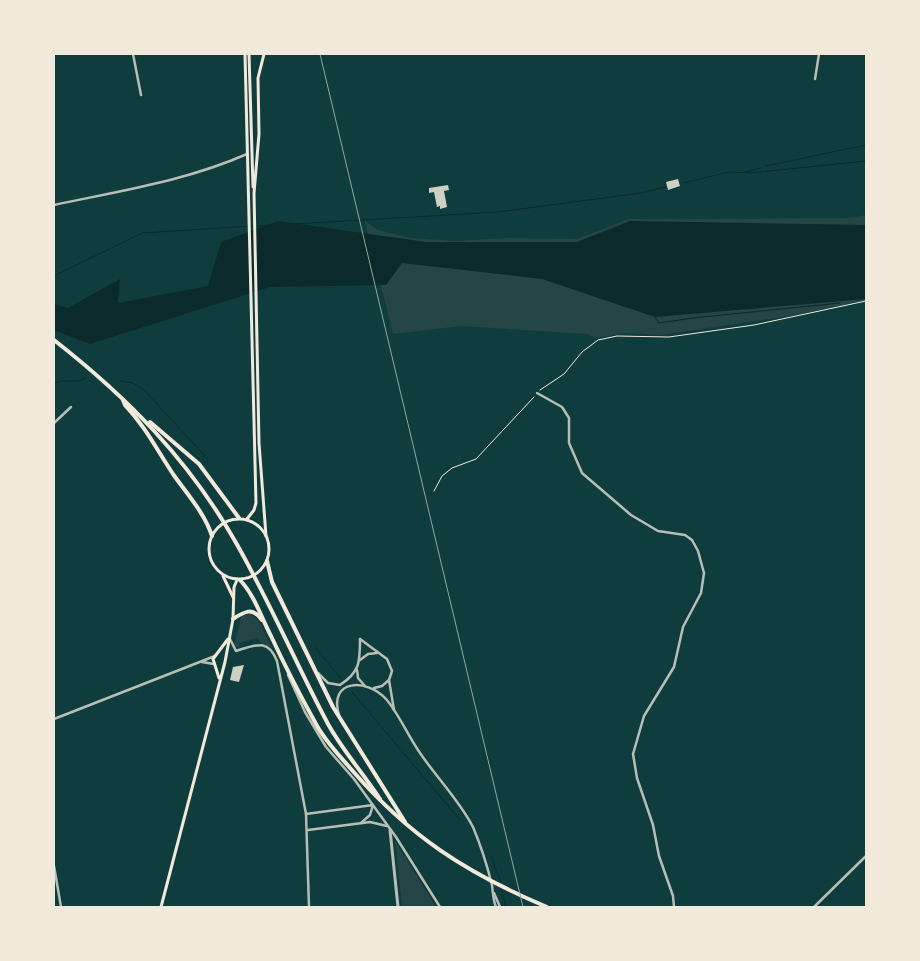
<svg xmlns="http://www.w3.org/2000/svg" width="920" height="961" font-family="Helvetica,sans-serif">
<rect width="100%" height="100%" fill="#0f3d3e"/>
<g fill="#244646">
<path d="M 866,215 L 866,301 L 790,316 L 660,335 L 627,333 L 595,338 L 587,334 L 461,326 L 393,334 L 365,221 L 378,230 L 410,238 L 455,241 L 507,238 L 577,239 L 629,219 L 849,218 Z"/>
<path d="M 250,614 L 258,620 L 272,648 L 260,642 L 258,638 L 239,643 L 240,647 L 234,646 L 241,618 L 243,615 Z"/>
<path d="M 395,841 L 436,907 L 402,907 Z"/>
</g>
<path fill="#0a2a2b" d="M 278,221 L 426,242 L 577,242 L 630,221 L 866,225 L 866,299 L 655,317 L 542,279 L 402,263 L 386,285 L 270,287 L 90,344 L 54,330 L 54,304 L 68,308 L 120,279 L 118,303 L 208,286 L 221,242 Z"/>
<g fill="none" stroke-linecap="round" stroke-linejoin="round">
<g stroke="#0a2a2b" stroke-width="1">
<path d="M 766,166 L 866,145"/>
<path d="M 745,172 L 761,168"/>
<path d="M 684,183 L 729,172 L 750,173 L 866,161"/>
<path d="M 294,224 L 498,212 L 641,193 L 665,187"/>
<path d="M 257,226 L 268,225"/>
<path d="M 54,276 L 142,233 L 253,226"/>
<path d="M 655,317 L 659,323 L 693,318 L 840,303"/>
<path d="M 120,381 L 133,383 L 143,389 L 208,459"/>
<path d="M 54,384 L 61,381 L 78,381 L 85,378"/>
<path d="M 315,647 L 341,679"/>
<path d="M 352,692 L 460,820"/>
<path d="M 491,856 L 501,883"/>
<path d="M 501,887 L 506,907"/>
</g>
</g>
<g fill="#cfcfc3">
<path d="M 678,179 L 680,186 L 668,190 L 666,182 Z"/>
<path d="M 448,185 L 449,190 L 444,191 L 447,207 L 440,209 L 440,206 L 437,207 L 434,192 L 429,193 L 429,188 Z"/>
<path d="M 244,665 L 239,682 L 230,680 L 233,667 Z"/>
</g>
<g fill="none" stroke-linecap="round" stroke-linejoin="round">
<g stroke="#f1e9da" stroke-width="1">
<path d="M 540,390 L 564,374 L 582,352 L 598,340 L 617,336 L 669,337 L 754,325 L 866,301"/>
<path d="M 434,491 L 442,476 L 452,468 L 476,459 L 534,397"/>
</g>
<g stroke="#b8beb3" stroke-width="2.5">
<path d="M 133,54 L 141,95"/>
<path d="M 815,79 L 819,54"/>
<path d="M 54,205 C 119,191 186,181 247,154"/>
<path d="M 537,393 L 562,407 L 569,418 L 569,443 L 582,473 L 631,515 L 658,531 L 685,535 L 692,540 L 698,551 L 704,573 L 701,593 L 683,627 L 674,667 L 644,716 L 633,754 L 637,778 L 653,825 L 659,856 L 673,896 L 674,907"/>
<path d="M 54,423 L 71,407"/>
<path d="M 230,639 L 236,651 C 255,645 268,638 277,661 L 306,814 L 309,907"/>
<path d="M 360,639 L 387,659 L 392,671 L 389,680 L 394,710"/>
<path d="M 360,660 L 368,654 L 377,653"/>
<path d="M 202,662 L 214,664"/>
<path d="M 357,670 L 358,678 L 365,686"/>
<path d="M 318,673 L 328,683 L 340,685 C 360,672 360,662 360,639"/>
<path d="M 288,675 L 305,712 L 326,747 L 354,779 L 396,837 L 440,907"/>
<path d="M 374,688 L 382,686 L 389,680"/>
<path d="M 339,715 C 328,679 367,678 386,699 C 399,714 408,736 420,753 C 437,778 459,800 473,827 C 481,846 487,865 492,885 C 493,893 493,900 496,907"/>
<path d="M 54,719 L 215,656"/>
<path d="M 306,814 L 373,805 L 370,815 L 361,823"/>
<path d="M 308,830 L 370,822 L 387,826"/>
<path d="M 54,866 L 61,907"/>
<path d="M 494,893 L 500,907"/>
<path d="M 814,907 L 866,856"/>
</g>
<path stroke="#b8beb3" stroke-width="3" d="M 390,830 L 398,907"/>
<g stroke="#f1e9da" stroke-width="3">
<path d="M 245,54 L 256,503 L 254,510 L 247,519"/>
<path d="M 249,54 L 253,187"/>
<path d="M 264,54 L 258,78 L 259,134 L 254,193 L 259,443 L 266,536"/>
<circle cx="239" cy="549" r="30"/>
<path d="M 223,576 L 233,597"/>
<path d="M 219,678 L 213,659 L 228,639"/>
<path d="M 161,907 L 225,662 L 233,619 L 234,587 L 237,580"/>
</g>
<g stroke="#f1e9da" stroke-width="4">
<path d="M 54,340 C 128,398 188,459 235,541 C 269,600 296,664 328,724 C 343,751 363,773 380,799"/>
<path d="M 123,400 L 125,405 C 145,426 157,450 173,474 C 187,494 204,512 212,536"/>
<path d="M 150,422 L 199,464 L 239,518"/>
<path d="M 267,561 L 272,582 L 333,707 L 405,822"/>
<path d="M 240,580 C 255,596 261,617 271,636 C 285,666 300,695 316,724 C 325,741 338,754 351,769 C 409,836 466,873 547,907"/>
<path d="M 233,619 C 245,611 253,607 262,620"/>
</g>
<path stroke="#97a49c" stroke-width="1" d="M 320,54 L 523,907"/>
</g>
<rect width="920" height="961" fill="none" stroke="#f1e9da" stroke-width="110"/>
</svg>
